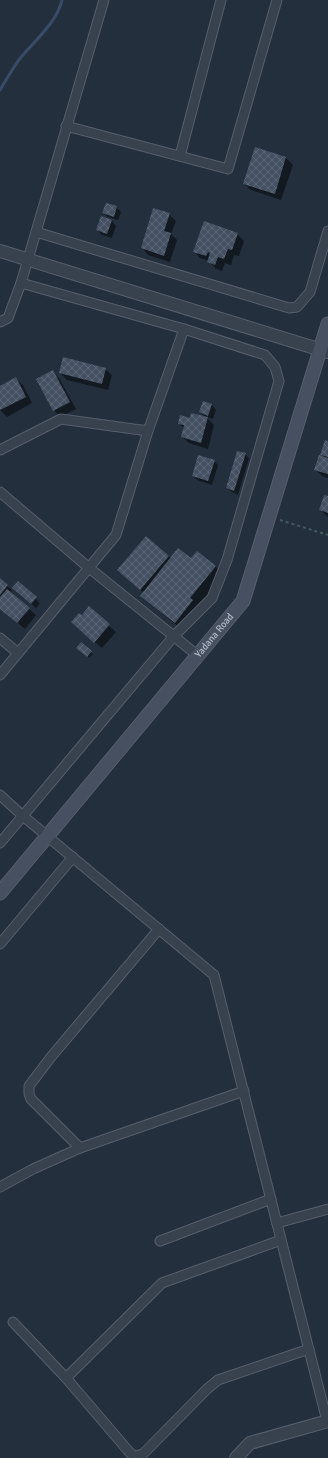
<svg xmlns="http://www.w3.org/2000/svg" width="328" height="1458" font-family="Signika,sans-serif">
<defs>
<pattern id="building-cross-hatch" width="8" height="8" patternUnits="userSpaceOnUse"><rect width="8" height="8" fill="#455162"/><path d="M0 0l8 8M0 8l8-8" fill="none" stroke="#5d6877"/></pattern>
</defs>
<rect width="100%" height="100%" fill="#242f3e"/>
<g fill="#0007">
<path d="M 255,149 L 286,158 L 293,165 L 281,200 L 251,190 L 244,184 Z"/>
<path d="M 116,207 L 121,212 L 118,220 L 108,217 L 103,213 Z"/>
<path d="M 169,214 L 176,221 L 171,234 L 177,240 L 170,262 L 148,255 L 142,248 Z"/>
<path d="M 112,221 L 116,226 L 112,238 L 102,235 L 97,230 Z"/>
<path d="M 237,234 L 244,241 L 239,256 L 234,255 L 231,265 L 225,263 L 222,271 L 215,268 L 209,261 L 200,258 L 194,251 Z"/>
<path d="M 105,369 L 112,375 L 108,390 L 67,380 L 60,373 Z"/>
<path d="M 52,371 L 59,378 L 76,409 L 60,417 L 54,410 Z"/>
<path d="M 16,379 L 23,385 L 32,403 L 7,417 L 0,410 L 0,387 Z"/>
<path d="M 204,402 L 212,405 L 216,410 L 213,419 L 206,417 L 214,425 L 208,449 L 189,443 L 182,437 L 184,429 L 179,423 L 190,419 L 206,418 L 200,412 Z"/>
<path d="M 328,442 L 328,478 L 322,476 L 315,469 L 325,458 L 321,454 Z"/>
<path d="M 245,454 L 249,458 L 238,495 L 232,492 L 227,488 Z"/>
<path d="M 214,461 L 218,465 L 212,485 L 197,480 L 193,476 Z"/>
<path d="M 328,497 L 328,517 L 320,510 Z"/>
<path d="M 146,537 L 171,558 L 191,559 L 215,566 L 224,575 L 198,607 L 184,631 L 150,604 L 141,596 L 144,593 L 118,570 Z"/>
<path d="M 0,580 L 12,590 L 10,592 L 36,615 L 25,629 L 0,608 Z"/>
<path d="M 19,583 L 40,603 L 36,608 L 18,592 Z"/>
<path d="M 89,608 L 116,632 L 102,648 L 79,629 L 82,616 Z"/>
<path d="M 81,644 L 93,654 L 89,658 L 78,648 Z"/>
</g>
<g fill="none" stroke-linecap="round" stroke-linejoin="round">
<path stroke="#394c67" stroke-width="3" d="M 0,90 C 6,80 12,70 18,61 C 32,43 57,23 62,0"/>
</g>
<g fill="url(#building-cross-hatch)">
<path d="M 255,147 L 286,157 L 275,194 L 243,184 Z"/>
<path d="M 106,203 L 117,206 L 114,217 L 102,213 Z"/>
<path d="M 153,208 L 170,213 L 164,231 L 171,233 L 164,256 L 141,248 Z"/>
<path d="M 101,216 L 112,220 L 107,234 L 96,230 Z"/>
<path d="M 204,221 L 238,233 L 232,250 L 228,249 L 224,259 L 218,257 L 215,265 L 207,262 L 210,253 L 208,252 L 206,256 L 193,252 Z"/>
<path d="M 63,357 L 106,368 L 102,384 L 59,373 Z"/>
<path d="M 53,370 L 70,402 L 53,411 L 36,379 Z"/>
<path d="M 16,377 L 26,397 L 0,410 L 0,386 Z"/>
<path d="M 203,401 L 212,404 L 208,416 L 199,412 Z"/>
<path d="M 191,413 L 208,417 L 201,443 L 181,437 L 184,425 L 178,424 L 180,415 L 190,418 Z"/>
<path d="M 325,440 L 328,441 L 328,457 L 320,455 Z"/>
<path d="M 237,451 L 246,453 L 234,491 L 226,488 Z"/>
<path d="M 198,455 L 215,460 L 208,481 L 192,476 Z"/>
<path d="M 319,455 L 328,458 L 328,474 L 314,470 Z"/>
<path d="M 324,495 L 328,496 L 328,513 L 319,510 Z"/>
<path d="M 146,536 L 169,556 L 140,590 L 117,570 Z"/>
<path d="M 178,548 L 191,558 L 197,551 L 216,566 L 190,598 L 193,600 L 175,623 L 140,596 Z"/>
<path d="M 0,578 L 8,585 L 0,595 Z"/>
<path d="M 18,581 L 37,597 L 31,604 L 12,588 Z"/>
<path d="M 7,589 L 30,608 L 17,623 L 0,609 L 0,597 Z"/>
<path d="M 89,606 L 110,624 L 94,643 L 71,622 L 79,613 L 82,615 Z"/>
<path d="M 81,642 L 92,651 L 87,657 L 76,648 Z"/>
</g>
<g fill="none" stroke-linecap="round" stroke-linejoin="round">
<g stroke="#565f6c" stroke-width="11">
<g id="minor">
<path d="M 66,126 L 228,169 L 277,0"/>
<path d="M 180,156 L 221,0"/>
<path d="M 36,232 L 289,308 L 297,307 L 310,292 L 328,231"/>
<path d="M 0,322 L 8,318 L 21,283 L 104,0"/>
<path d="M 0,450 L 61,419 L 148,431"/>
<path d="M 0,492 L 88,567 L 197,655"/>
<path d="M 0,638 L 18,653"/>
<path d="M 0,675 L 116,535 L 148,431 L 184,329"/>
<path d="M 0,795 L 23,816 L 214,975 L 327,1421"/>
<path d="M 0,843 L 174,636 L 212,598 L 227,560 L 279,381 L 275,367 L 265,355 L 184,329 L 21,283"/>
<path d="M 0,944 L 73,857"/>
<path d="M 80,1148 L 31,1099 L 29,1094 L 29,1086 L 51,1057 L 159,929"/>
<path d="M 0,1187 L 33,1169 L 80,1148 L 244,1091"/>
<path d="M 277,1223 L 328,1209"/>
<path d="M 160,1241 L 271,1199"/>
<path d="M 13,1322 L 66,1378 L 131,1454 L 135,1456 L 143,1454 L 207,1389 L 218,1380 L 309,1349"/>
<path d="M 66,1378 L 162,1283 L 281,1240"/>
</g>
</g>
<g stroke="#565f6c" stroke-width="14">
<g id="tertiary">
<path d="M 0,251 L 328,352"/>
<path d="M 236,1458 L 250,1443 L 328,1421"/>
</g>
</g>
<g stroke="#565f6c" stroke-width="15">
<g id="secondary">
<path id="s1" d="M 0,893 L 243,601 L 328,324"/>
</g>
</g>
<path stroke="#44595c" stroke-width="2" stroke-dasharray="3 3" stroke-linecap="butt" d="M 280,520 L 328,535"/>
<use href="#minor" stroke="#38414e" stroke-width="9"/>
<use href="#tertiary" stroke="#38414e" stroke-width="12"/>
<use href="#secondary" stroke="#465061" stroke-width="13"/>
</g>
<g text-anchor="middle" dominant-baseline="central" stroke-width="3" stroke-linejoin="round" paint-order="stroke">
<g font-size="10" fill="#b4bcc9" stroke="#1d2633">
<text stroke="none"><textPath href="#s1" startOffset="335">Yadana Road</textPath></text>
</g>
</g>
</svg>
